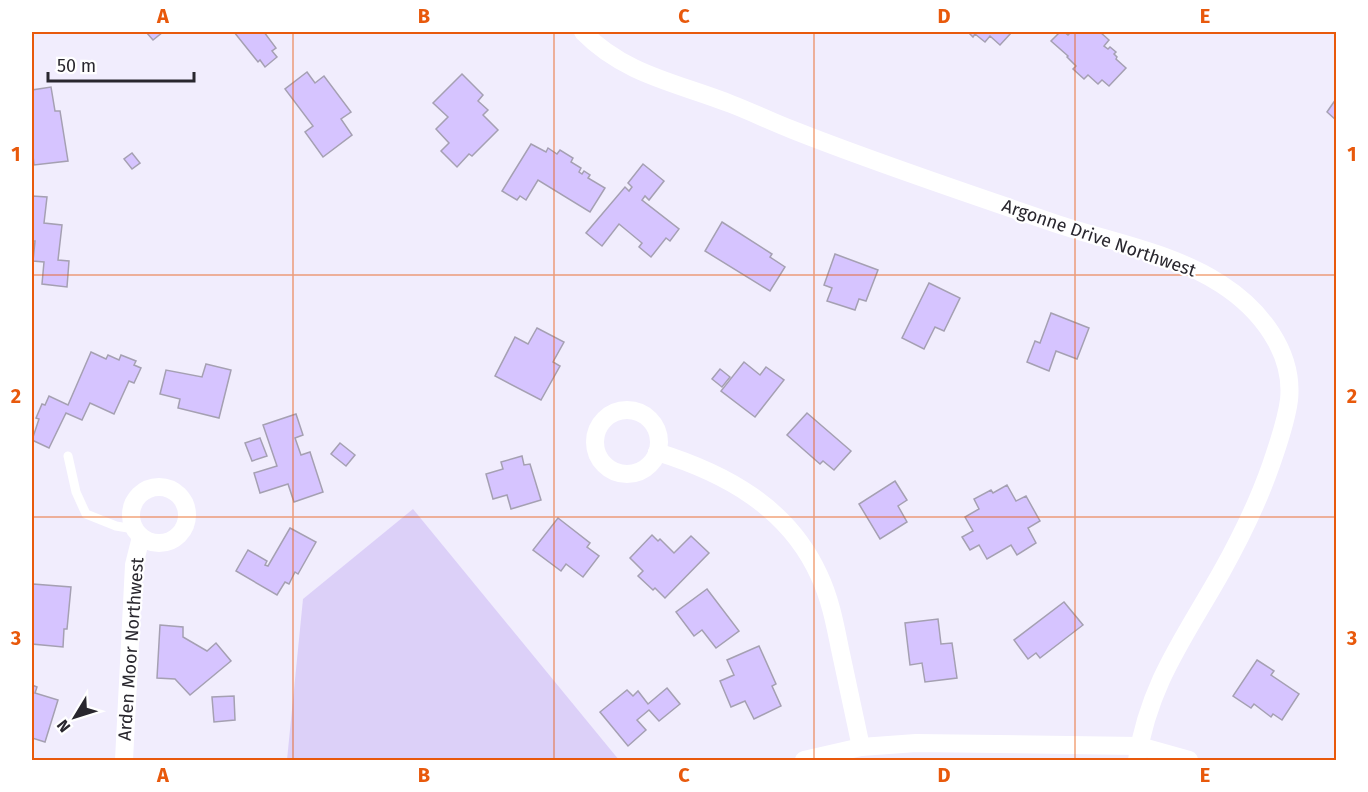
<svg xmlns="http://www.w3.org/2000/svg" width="1368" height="792" font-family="'Fira Sans',sans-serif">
<rect width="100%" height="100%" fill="#f1edfd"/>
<path fill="#dcd0f8" d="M 413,509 L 619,760 L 287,760 L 303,599 Z"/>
<g fill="#d6c4ff" stroke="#a5a0b2" stroke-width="1.5">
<path d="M 146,32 L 163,32 L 153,40 Z"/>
<path d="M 234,32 L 264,32 L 276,48 L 272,51 L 277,57 L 265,67 L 260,60 L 258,62 Z"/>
<path d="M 968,32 L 1008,32 L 1011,33 L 1000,45 L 990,36 L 985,42 L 975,34 L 973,37 Z"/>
<path d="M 1060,32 L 1064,32 L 1068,35 L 1071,32 L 1100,32 L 1109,40 L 1104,46 L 1108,49 L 1110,47 L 1116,52 L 1114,54 L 1117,57 L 1116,59 L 1126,68 L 1109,86 L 1102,80 L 1098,84 L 1088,75 L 1084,79 L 1073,69 L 1076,66 L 1067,57 L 1068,56 L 1051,41 Z"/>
<path d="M 307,72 L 315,83 L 324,76 L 351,112 L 341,119 L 352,135 L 323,157 L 305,132 L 313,126 L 285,89 Z"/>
<path d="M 462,74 L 483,95 L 478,101 L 488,110 L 483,115 L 498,130 L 472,156 L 469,154 L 457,167 L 441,151 L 449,143 L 436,129 L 448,117 L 433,103 Z"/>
<path d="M 51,87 L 55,111 L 60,111 L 68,161 L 34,165 L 32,146 L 32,90 Z"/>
<path d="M 1336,99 L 1336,120 L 1327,112 Z"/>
<path d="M 531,144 L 546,152 L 548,148 L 557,154 L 560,150 L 573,158 L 571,162 L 581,168 L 579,172 L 582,174 L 584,171 L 590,175 L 588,178 L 605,188 L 590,212 L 538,180 L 526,200 L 520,196 L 517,200 L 502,191 Z"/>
<path d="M 132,153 L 140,163 L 132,169 L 124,159 Z"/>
<path d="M 643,164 L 664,181 L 649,200 L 645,196 L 642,200 L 679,229 L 670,241 L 666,238 L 651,257 L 639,247 L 642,243 L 619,224 L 602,246 L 586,233 L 625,187 L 629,191 L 632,187 L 628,183 Z"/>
<path d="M 32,196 L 47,197 L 44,223 L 62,225 L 58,260 L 69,261 L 67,287 L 42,284 L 44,262 L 33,261 L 35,241 L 32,241 Z"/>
<path d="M 722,222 L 772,254 L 770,257 L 785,267 L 770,291 L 705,251 Z"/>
<path d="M 835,254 L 878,270 L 866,301 L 859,299 L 855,310 L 827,301 L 832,288 L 824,285 Z"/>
<path d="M 929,283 L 960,298 L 944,331 L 935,327 L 924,349 L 902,338 Z"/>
<path d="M 1051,313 L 1089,328 L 1077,359 L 1056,351 L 1049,371 L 1027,362 L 1035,341 L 1040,343 Z"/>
<path d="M 537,328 L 564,342 L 553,362 L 560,366 L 541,400 L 495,376 L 515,337 L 528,344 Z"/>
<path d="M 91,352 L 106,359 L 108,355 L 119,360 L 121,355 L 136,361 L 134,365 L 141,368 L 134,383 L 129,381 L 114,414 L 90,403 L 82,420 L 66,413 L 49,448 L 32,440 L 39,419 L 36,418 L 42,404 L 45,405 L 49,396 L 68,405 Z"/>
<path d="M 744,362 L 760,375 L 766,367 L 784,380 L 755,417 L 721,391 Z"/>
<path d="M 206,364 L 231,370 L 219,418 L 178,408 L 180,399 L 160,394 L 166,370 L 202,377 Z"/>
<path d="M 720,369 L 730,377 L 722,387 L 712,379 Z"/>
<path d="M 807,413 L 851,451 L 834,470 L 823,461 L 820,464 L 787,435 Z"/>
<path d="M 296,414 L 303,435 L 295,438 L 301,455 L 310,452 L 323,492 L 294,502 L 288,484 L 260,493 L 254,473 L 277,466 L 263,425 Z"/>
<path d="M 260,438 L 267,456 L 252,461 L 245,443 Z"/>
<path d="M 340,443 L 355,455 L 346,466 L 331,454 Z"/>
<path d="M 522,456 L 524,465 L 530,464 L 541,500 L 511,509 L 507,495 L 493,499 L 486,474 L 503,469 L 501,462 Z"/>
<path d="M 895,481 L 907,500 L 898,506 L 907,522 L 880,539 L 859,504 Z"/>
<path d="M 1007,485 L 1016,501 L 1026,496 L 1040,521 L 1028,528 L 1036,543 L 1017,555 L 1011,545 L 987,559 L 979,545 L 970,550 L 962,537 L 973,531 L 965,517 L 979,509 L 974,499 L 991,490 L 993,493 Z"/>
<path d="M 558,518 L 590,543 L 587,547 L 599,556 L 583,577 L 566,564 L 561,571 L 533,550 Z"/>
<path d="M 290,528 L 316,542 L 298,574 L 295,572 L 289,584 L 285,582 L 277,595 L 236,571 L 248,550 L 267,561 L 265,565 L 268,566 Z"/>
<path d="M 652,535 L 658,541 L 660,539 L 674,553 L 691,536 L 709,553 L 665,598 L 655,588 L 653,590 L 638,576 L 643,571 L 630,558 Z"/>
<path d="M 33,584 L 71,587 L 67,629 L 64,629 L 63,647 L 32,644 Z"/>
<path d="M 707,589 L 739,631 L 716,648 L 702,630 L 694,636 L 676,612 Z"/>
<path d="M 1064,602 L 1083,625 L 1040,658 L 1036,653 L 1028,659 L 1014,640 Z"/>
<path d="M 938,619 L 941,644 L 952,643 L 957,678 L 925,682 L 922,663 L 910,665 L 905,623 Z"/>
<path d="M 160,625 L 183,627 L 183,637 L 207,651 L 216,643 L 231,661 L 190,695 L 175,679 L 157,678 Z"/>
<path d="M 759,646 L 776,684 L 772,686 L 781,706 L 754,719 L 745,701 L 731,707 L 720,681 L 734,675 L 727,660 Z"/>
<path d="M 1257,660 L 1274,671 L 1271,675 L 1299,694 L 1282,720 L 1273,714 L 1271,717 L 1254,704 L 1251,708 L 1233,696 Z"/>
<path d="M 32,685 L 37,687 L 35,693 L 58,700 L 45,742 L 32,738 Z"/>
<path d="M 667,688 L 680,704 L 659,721 L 649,710 L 637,720 L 646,730 L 628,746 L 600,712 L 627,690 L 633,696 L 638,691 L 648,704 Z"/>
<path d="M 234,696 L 235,720 L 214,722 L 212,697 Z"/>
</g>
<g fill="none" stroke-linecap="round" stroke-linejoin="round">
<path stroke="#fff" stroke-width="9" d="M 68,456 L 76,492 L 86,514 L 116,526 L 134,529"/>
<g stroke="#fff" stroke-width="18">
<path d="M 583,32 C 625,75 678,83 731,104 C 752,112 772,122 793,130 C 879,164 967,193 1054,223 C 1110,242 1172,252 1221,284 C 1260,309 1294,352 1289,400 C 1286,423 1278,444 1271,465 C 1258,502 1241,537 1222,571 C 1185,637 1149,683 1137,760"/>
<circle cx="627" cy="442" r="32"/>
<path d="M 657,452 C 725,473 788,507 819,575 C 830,598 835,624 840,649 C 847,682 854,715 861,747"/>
<circle cx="159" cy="515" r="28"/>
<path d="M 124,760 L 134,565 L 141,537"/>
<path d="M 804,760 L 861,747 L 916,743 L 1139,746 L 1189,760"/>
</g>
</g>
<path fill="none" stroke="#e8590c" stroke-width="1.5" stroke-opacity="0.55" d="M 293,32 L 293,760M 554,32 L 554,760M 814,32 L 814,760M 1075,32 L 1075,760M 32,275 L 1336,275M 32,517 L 1336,517"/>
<g text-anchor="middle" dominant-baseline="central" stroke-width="4.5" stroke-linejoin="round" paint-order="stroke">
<g font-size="18" fill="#29272e" stroke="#fff">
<text transform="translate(1099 238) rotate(19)">Argonne Drive Northwest</text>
<text transform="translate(131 649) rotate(-86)">Arden Moor Northwest</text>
</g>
</g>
<rect width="1368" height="792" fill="none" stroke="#ffffff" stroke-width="66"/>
<g transform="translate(75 717) rotate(232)" stroke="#ffffff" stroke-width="4.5" paint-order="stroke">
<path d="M0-4.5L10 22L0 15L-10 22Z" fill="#29272e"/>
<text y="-9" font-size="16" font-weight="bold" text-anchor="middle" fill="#29272e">N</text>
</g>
<path d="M48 72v9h146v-9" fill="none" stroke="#29272e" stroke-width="3"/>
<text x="57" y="72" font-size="18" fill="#29272e" stroke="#ffffff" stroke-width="4.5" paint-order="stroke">50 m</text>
<rect x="33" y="33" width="1302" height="726" fill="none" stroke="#e8590c" stroke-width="2"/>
<g font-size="20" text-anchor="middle" font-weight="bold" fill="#e8590c">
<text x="163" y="23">A</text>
<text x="424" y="23">B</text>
<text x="684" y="23">C</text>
<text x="944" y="23">D</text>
<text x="1205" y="23">E</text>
<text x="16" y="161">1</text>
<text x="1352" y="161">1</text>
<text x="16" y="403">2</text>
<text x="1352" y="403">2</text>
<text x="16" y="645">3</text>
<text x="1352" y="645">3</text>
<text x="163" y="782">A</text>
<text x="424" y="782">B</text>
<text x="684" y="782">C</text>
<text x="944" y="782">D</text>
<text x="1205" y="782">E</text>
</g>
</svg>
